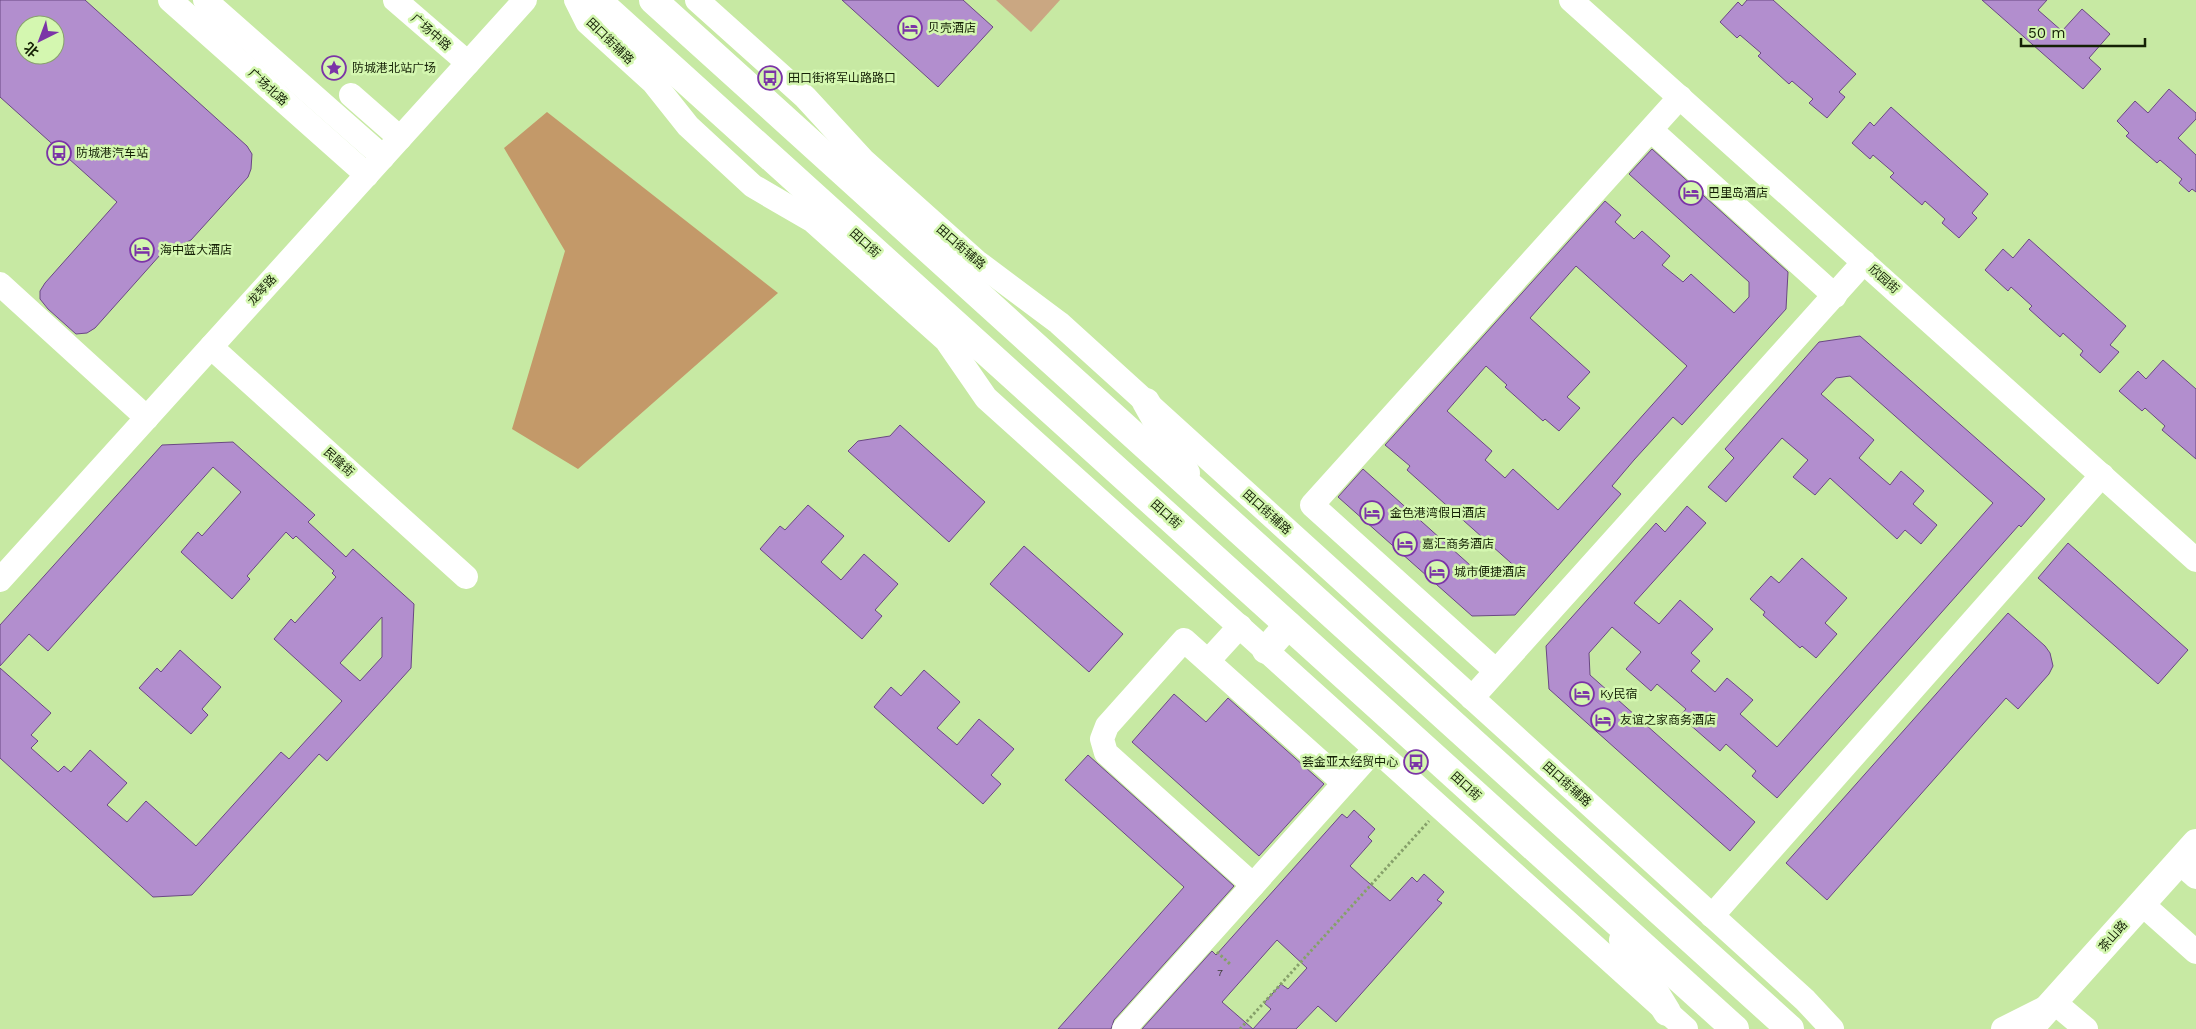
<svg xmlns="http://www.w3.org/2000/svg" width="2196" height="1029" font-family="'Work Sans','Noto Sans SC',sans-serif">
<rect width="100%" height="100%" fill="#c7e9a3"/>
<path fill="#caa782" d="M 996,0 L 1060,0 L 1031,32 Z"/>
<path fill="#c39969" d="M 547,112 L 778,293 L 578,469 L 512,429 L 565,251 L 504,148 Z"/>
<g fill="#b28ece" stroke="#6a4883" fill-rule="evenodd">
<path d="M 0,0 L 85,0 L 247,146 L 252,154 L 251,169 L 248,177 L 191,240 L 178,246 L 169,245 L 95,328 L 87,333 L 76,334 L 48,309 L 40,299 L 40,291 L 45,283 L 117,202 L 0,97 ZM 25,25 L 55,25 L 55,55 L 25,55 Z"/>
<path d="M 842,0 L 963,0 L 993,27 L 938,87 Z"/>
<path d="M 1747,0 L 1773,0 L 1856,74 L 1839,92 L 1845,97 L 1827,118 L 1809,103 L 1813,99 L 1792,81 L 1789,84 L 1758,56 L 1761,53 L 1740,35 L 1737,38 L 1720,22 L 1738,2 L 1742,6 Z"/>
<path d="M 1982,0 L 2047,0 L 2038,10 L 2062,31 L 2082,9 L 2110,34 L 2089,58 L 2101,69 L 2083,89 Z"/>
<path d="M 2169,89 L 2196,113 L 2196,119 L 2178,138 L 2196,155 L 2196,192 L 2192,189 L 2189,192 L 2179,183 L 2182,179 L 2160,160 L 2157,163 L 2126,136 L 2129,133 L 2117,121 L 2135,101 L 2148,113 Z"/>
<path d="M 1891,107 L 1988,194 L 1972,213 L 1977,218 L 1959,238 L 1942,223 L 1945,219 L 1925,201 L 1922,205 L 1890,177 L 1894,173 L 1873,155 L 1870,159 L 1852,143 L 1870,122 L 1874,126 Z"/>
<path d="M 1652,149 L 1788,272 L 1786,309 L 1682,425 L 1673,417 L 1634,460 L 1612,486 L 1621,494 L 1515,615 L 1472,616 L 1338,497 L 1363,469 L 1480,574 L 1520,571 L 1407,470 L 1410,466 L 1385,445 L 1605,201 L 1621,215 L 1615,222 L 1634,239 L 1642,231 L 1670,256 L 1662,265 L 1683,282 L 1691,274 L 1734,313 L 1749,297 L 1749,282 L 1629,174 ZM 1576,266 L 1687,366 L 1558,510 L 1513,469 L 1505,478 L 1485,460 L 1492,451 L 1447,411 L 1486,366 L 1507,385 L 1505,387 L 1543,421 L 1545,419 L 1559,431 L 1580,408 L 1567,397 L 1590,372 L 1530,318 Z"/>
<path d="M 2029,239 L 2126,326 L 2110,345 L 2119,352 L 2100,373 L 2080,355 L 2083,351 L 2063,333 L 2060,337 L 2029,309 L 2032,306 L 2011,287 L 2008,291 L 1985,270 L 2003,249 L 2013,258 Z"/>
<path d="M 1860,336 L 2045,499 L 2021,527 L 2019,525 L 1777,798 L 1752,776 L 1756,771 L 1726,744 L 1720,751 L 1680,716 L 1686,709 L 1657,684 L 1651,691 L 1626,669 L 1641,652 L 1612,627 L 1589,653 L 1590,675 L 1755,822 L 1730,851 L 1549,689 L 1546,646 L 1656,523 L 1665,532 L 1687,506 L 1706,523 L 1634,603 L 1659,624 L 1680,600 L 1713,629 L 1691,653 L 1700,661 L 1691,671 L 1715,692 L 1727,678 L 1753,700 L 1740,714 L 1777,747 L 1993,503 L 1850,376 L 1836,378 L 1821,394 L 1874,440 L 1859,458 L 1890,485 L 1901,471 L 1924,491 L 1913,504 L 1937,525 L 1921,544 L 1905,530 L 1897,539 L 1830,478 L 1815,495 L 1793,477 L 1808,460 L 1782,438 L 1726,502 L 1708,487 L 1734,458 L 1725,449 L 1819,342 Z"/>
<path d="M 2163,360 L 2196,389 L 2196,459 L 2162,430 L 2165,426 L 2145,408 L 2142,411 L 2119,391 L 2138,371 L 2146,379 Z"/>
<path d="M 900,425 L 985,502 L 949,542 L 848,451 L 858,441 L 890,436 Z"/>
<path d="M 233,442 L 315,515 L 308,522 L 346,557 L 353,549 L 414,604 L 411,668 L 327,761 L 319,754 L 192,895 L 153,897 L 0,758 L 0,668 L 51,713 L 31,735 L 38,741 L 31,748 L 58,772 L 64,766 L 71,772 L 90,750 L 127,783 L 107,805 L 127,822 L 146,801 L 196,846 L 281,752 L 289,759 L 342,701 L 274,639 L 291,619 L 295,623 L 336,577 L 332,573 L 334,571 L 296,536 L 293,539 L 286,532 L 247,576 L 250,579 L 232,599 L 181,552 L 198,532 L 202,536 L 241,492 L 213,467 L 48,651 L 29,634 L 0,666 L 0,625 L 162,445 ZM 382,617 L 382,657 L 360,681 L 340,663 Z"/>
<path d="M 808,505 L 844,536 L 821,562 L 841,580 L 864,554 L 898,584 L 875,610 L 882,616 L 862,639 L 760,549 L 780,526 L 785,530 Z"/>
<path d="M 2068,543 L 2188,650 L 2158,684 L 2038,578 Z"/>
<path d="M 1024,546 L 1123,634 L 1089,672 L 990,584 Z"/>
<path d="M 1802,558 L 1847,598 L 1825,623 L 1837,634 L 1816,658 L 1802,646 L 1800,648 L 1763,615 L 1765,612 L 1750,599 L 1771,576 L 1779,583 Z"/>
<path d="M 2008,613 L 2045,646 L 2050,653 L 2053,666 L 2049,674 L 2018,709 L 2006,698 L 1827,900 L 1786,863 Z"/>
<path d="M 180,650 L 221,687 L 202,709 L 208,715 L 191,734 L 139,688 L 157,668 L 161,672 Z"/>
<path d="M 924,670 L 960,702 L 937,728 L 957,745 L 979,719 L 1014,749 L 991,775 L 1001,784 L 983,804 L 874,707 L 891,687 L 901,696 Z"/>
<path d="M 1174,694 L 1206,722 L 1228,698 L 1324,784 L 1259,856 L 1132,742 Z"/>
<path d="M 1088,755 L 1234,886 L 1114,1020 L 1111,1029 L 1058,1029 L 1184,887 L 1065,780 Z"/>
<path d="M 1354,810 L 1375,829 L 1368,837 L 1372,841 L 1350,866 L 1362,877 L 1390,901 L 1412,877 L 1417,882 L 1424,874 L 1444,892 L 1437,900 L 1442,903 L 1336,1022 L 1318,1006 L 1296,1029 L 1142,1029 L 1212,951 L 1216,955 L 1342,814 L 1347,818 ZM 1277,940 L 1307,968 L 1288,989 L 1281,984 L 1264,1003 L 1271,1009 L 1253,1029 L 1222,1002 Z"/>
</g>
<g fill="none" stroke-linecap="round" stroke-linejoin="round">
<g stroke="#86a06a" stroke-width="3" stroke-dasharray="2.5 2.5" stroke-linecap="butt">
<path d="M 1217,952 L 1231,965"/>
<path d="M 1240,1029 L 1429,821"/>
</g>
<g stroke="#fff" stroke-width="24">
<path d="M 170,0 L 367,175"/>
<path d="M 205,0 L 383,157"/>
<path d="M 395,0 L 468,63"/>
<path d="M 576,0 L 587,22 L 653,82 L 688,126 L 753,186 L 813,221 L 946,340 L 986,398 L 1686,1029"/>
<path d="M 697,0 L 805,97 L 863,160 L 976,261 L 1059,323 L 1805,1000 L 1832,1029"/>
<path d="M 1571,0 L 2196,560"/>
<path d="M 351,95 L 400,138"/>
<path d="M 1651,130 L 1835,296"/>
<path d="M 0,284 L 147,418"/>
<path d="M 211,347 L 466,577"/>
<path d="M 0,580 L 525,0"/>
<path d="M 1208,661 L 1240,626"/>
<path d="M 1496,671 L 1312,505 L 1680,97"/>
<path d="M 1472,698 L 1864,262"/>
<path d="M 2179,862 L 2196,877"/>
<path d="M 1253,885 L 1106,753 L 1102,739 L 1107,726 L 1184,640 L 1344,783"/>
<path d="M 2142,904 L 2196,952"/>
<path d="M 1712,916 L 2102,475"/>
<path d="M 2055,1003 L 2086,1029"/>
<path d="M 1124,1029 L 1375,749"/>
<path d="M 2003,1029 L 2047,1007"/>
</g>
<g stroke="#fff" stroke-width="28">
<path d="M 597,0 L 1735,1029"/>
<path d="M 653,0 L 1790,1029"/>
<path d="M 1146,402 L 1186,473"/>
<path d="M 1266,650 L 1288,625"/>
<path d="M 1623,940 L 1667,1012"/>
<path d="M 2029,1029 L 2196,843"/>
</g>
</g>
<defs>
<g id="hotel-ring" transform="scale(1.25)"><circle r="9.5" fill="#d4f7b0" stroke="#7b34a7" stroke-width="1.5"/><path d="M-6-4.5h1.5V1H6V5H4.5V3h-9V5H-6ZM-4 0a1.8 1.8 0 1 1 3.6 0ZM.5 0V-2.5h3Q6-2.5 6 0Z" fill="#7b34a7"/></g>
<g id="sight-ring" transform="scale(1.25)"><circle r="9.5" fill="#d4f7b0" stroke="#7b34a7" stroke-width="1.5"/><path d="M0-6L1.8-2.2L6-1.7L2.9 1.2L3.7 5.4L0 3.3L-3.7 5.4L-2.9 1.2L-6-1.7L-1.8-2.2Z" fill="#7b34a7"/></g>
<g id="bus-ring" transform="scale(1.25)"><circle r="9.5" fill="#d4f7b0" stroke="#7b34a7" stroke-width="1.5"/><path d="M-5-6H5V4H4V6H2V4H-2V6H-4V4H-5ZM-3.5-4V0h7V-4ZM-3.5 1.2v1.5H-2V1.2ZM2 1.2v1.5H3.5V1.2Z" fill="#7b34a7"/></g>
</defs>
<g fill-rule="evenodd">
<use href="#hotel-ring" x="910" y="28"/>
<use href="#sight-ring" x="334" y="68"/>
<use href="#bus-ring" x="770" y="78"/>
<use href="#bus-ring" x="59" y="153"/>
<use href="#hotel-ring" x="1691" y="193"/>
<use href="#hotel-ring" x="142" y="250"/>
<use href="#hotel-ring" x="1372" y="513"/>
<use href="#hotel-ring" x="1405" y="544"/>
<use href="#hotel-ring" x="1437" y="572"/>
<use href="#hotel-ring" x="1582" y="694"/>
<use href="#hotel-ring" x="1603" y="720"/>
<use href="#bus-ring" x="1416" y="762"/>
</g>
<g text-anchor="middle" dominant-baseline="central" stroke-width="5" stroke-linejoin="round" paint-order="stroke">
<g font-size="10" fill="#3c3c37">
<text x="1220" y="972">7</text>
</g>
<g font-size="12" fill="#142005" stroke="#d4f7b0" text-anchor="start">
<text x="928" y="28">贝壳酒店</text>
<text x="352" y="68">防城港北站广场</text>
<text x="788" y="78">田口街将军山路路口</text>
<text x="76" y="153">防城港汽车站</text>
<text x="1708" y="193">巴里岛酒店</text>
<text x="160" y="250">海中蓝大酒店</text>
<text x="1390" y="513">金色港湾假日酒店</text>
<text x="1422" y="544">嘉汇商务酒店</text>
<text x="1454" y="572">城市便捷酒店</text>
<text x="1600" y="694">Ky民宿</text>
<text x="1620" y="720">友谊之家商务酒店</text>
<text x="1398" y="762" text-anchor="end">荟金亚太经贸中心</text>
</g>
<g font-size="12" fill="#142005" stroke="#d4f7b0">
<text transform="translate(431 32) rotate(41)">广场中路</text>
<text transform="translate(610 41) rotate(44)">田口街辅路</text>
<text transform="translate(268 87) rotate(42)">广场北路</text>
<text transform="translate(865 243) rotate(42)">田口街</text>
<text transform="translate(961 247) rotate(41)">田口街辅路</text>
<text transform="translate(1884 279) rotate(42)">欣园街</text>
<text transform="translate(262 290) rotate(-48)">龙琴路</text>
<text transform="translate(339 462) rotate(42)">民隆街</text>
<text transform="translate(1267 512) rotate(42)">田口街辅路</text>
<text transform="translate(1166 514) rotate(42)">田口街</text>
<text transform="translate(1567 784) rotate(42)">田口街辅路</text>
<text transform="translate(1466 786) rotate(42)">田口街</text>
<text transform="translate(2113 936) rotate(-49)">茶山路</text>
</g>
</g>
<g transform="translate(40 40) rotate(222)"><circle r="24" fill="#d4f7b0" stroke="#87a16c"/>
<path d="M0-4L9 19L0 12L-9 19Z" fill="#7b34a7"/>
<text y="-8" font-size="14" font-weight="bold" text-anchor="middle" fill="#142005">北</text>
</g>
<path d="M2021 38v8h124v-8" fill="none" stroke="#142005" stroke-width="2.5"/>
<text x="2028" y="38" font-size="15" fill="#142005" stroke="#d4f7b0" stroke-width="4" paint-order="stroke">50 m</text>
</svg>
